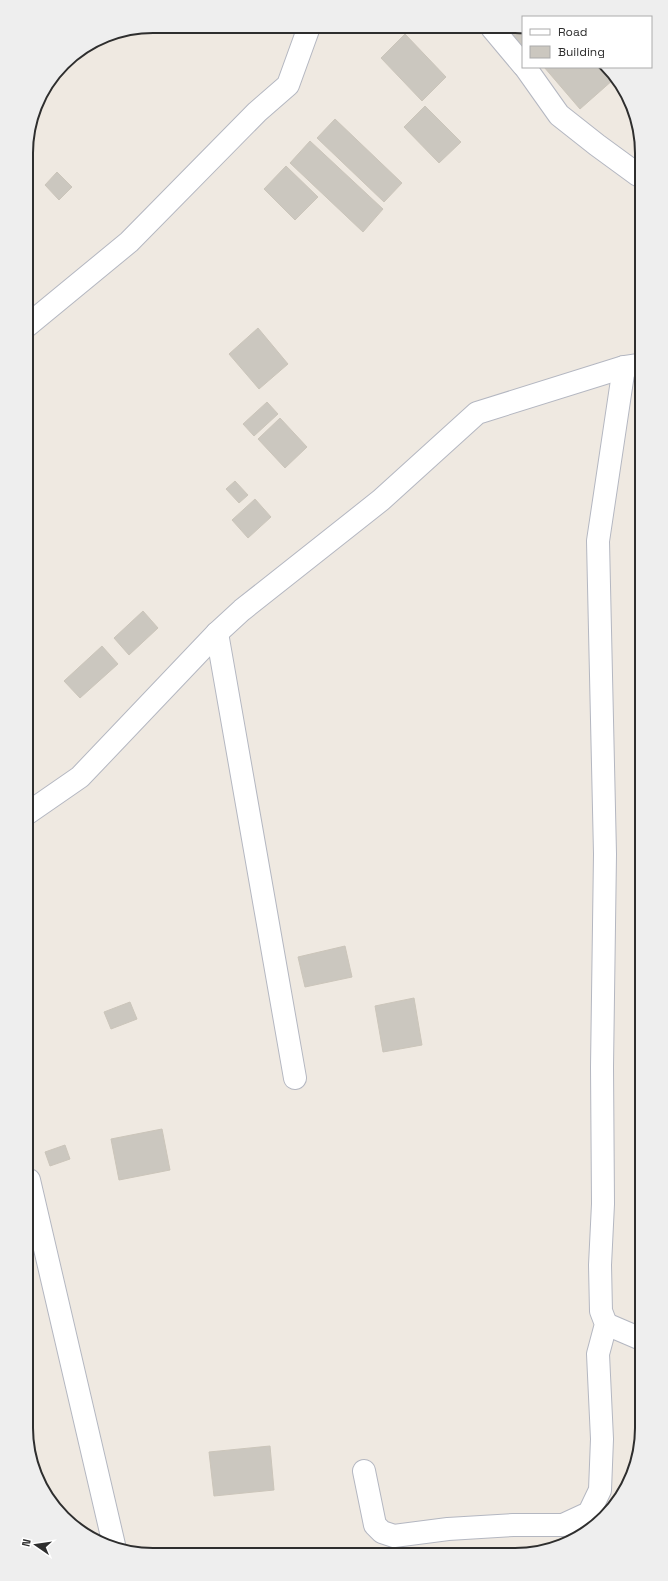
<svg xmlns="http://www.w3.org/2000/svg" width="668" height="1581" font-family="'Space Grotesk',sans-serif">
<rect width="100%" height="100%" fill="#efe9e1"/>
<g fill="#cbc7bf" stroke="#cbc5ba">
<path d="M 505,28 L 523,28 L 523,46 Z"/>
<path d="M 405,34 L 446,77 L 422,101 L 381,58 Z"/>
<path d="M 544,67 L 607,67 L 614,79 L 580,109 Z"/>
<path d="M 425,106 L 461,142 L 439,163 L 404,127 Z"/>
<path d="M 335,119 L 402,183 L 384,202 L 317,138 Z"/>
<path d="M 310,141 L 383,209 L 363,232 L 290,163 Z"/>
<path d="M 286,166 L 318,197 L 295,220 L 264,189 Z"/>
<path d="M 57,172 L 72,187 L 59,200 L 45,185 Z"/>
<path d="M 258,328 L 288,364 L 259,389 L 229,354 Z"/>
<path d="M 267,402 L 278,414 L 254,436 L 243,424 Z"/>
<path d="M 280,418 L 307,447 L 285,468 L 258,439 Z"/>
<path d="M 235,481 L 248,495 L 239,503 L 226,489 Z"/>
<path d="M 255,499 L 271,517 L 248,538 L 232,520 Z"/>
<path d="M 143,611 L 158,628 L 129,655 L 114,638 Z"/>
<path d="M 102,646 L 118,664 L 80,698 L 64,681 Z"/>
<path d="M 345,946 L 352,977 L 305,987 L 298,957 Z"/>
<path d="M 414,998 L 422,1045 L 383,1052 L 375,1006 Z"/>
<path d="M 130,1002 L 137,1019 L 111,1029 L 104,1012 Z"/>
<path d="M 162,1129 L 170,1170 L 119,1180 L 111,1139 Z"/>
<path d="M 65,1145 L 70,1159 L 50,1166 L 45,1152 Z"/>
<path d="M 270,1446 L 274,1490 L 214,1496 L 209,1452 Z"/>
<path d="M 221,1548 L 222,1552 L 199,1552 Z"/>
</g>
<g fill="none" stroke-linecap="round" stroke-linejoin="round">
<g stroke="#b4b7c1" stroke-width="24">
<g id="street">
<path d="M 492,28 L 523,65"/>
<path d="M 525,67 L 559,115 L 597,145 L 638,175"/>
<path d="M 27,326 L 129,242 L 257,112 L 288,85 L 309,27"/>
<path d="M 217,633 L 295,1078"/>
<path d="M 28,813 L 80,777 L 217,633 L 242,610 L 381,500 L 477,413 L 624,367 L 637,365"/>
<path d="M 29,1180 L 114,1545"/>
<path d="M 606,1324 L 641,1339"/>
<path d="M 364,1471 L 375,1525 L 382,1532 L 394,1536 L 448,1529 L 513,1525 L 563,1525 L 589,1513 L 600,1490 L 602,1439 L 598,1354 L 606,1324 L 601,1311 L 600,1265 L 603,1204 L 602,1067 L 605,854 L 598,541 L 624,367"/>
</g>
</g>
<use href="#street" stroke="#fff" stroke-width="22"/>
</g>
<path d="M0 0H668V1581H0ZM153 33H515A120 120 0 0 1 635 153V1428A120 120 0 0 1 515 1548H153A120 120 0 0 1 33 1428V153A120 120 0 0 1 153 33Z" fill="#eee" fill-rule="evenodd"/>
<path fill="none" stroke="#2e2e2e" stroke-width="2" d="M153 33H515A120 120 0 0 1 635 153V1428A120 120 0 0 1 515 1548H153A120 120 0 0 1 33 1428V153A120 120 0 0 1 153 33Z"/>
<rect x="522" y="16" width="130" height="52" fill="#ffffff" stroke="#ababab"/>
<rect x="530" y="29" width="20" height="6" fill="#ffffff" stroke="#ababab"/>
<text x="558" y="36" font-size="12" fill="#2e2e2e">Road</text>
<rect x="530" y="46" width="20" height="12" fill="#cbc7bf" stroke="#ababab"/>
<text x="558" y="56" font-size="12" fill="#2e2e2e">Building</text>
<g transform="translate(36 1545) rotate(283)" stroke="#ffffff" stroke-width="3" paint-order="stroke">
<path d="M0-3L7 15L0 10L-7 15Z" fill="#2e2e2e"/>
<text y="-6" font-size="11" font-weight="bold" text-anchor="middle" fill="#2e2e2e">N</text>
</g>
</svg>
